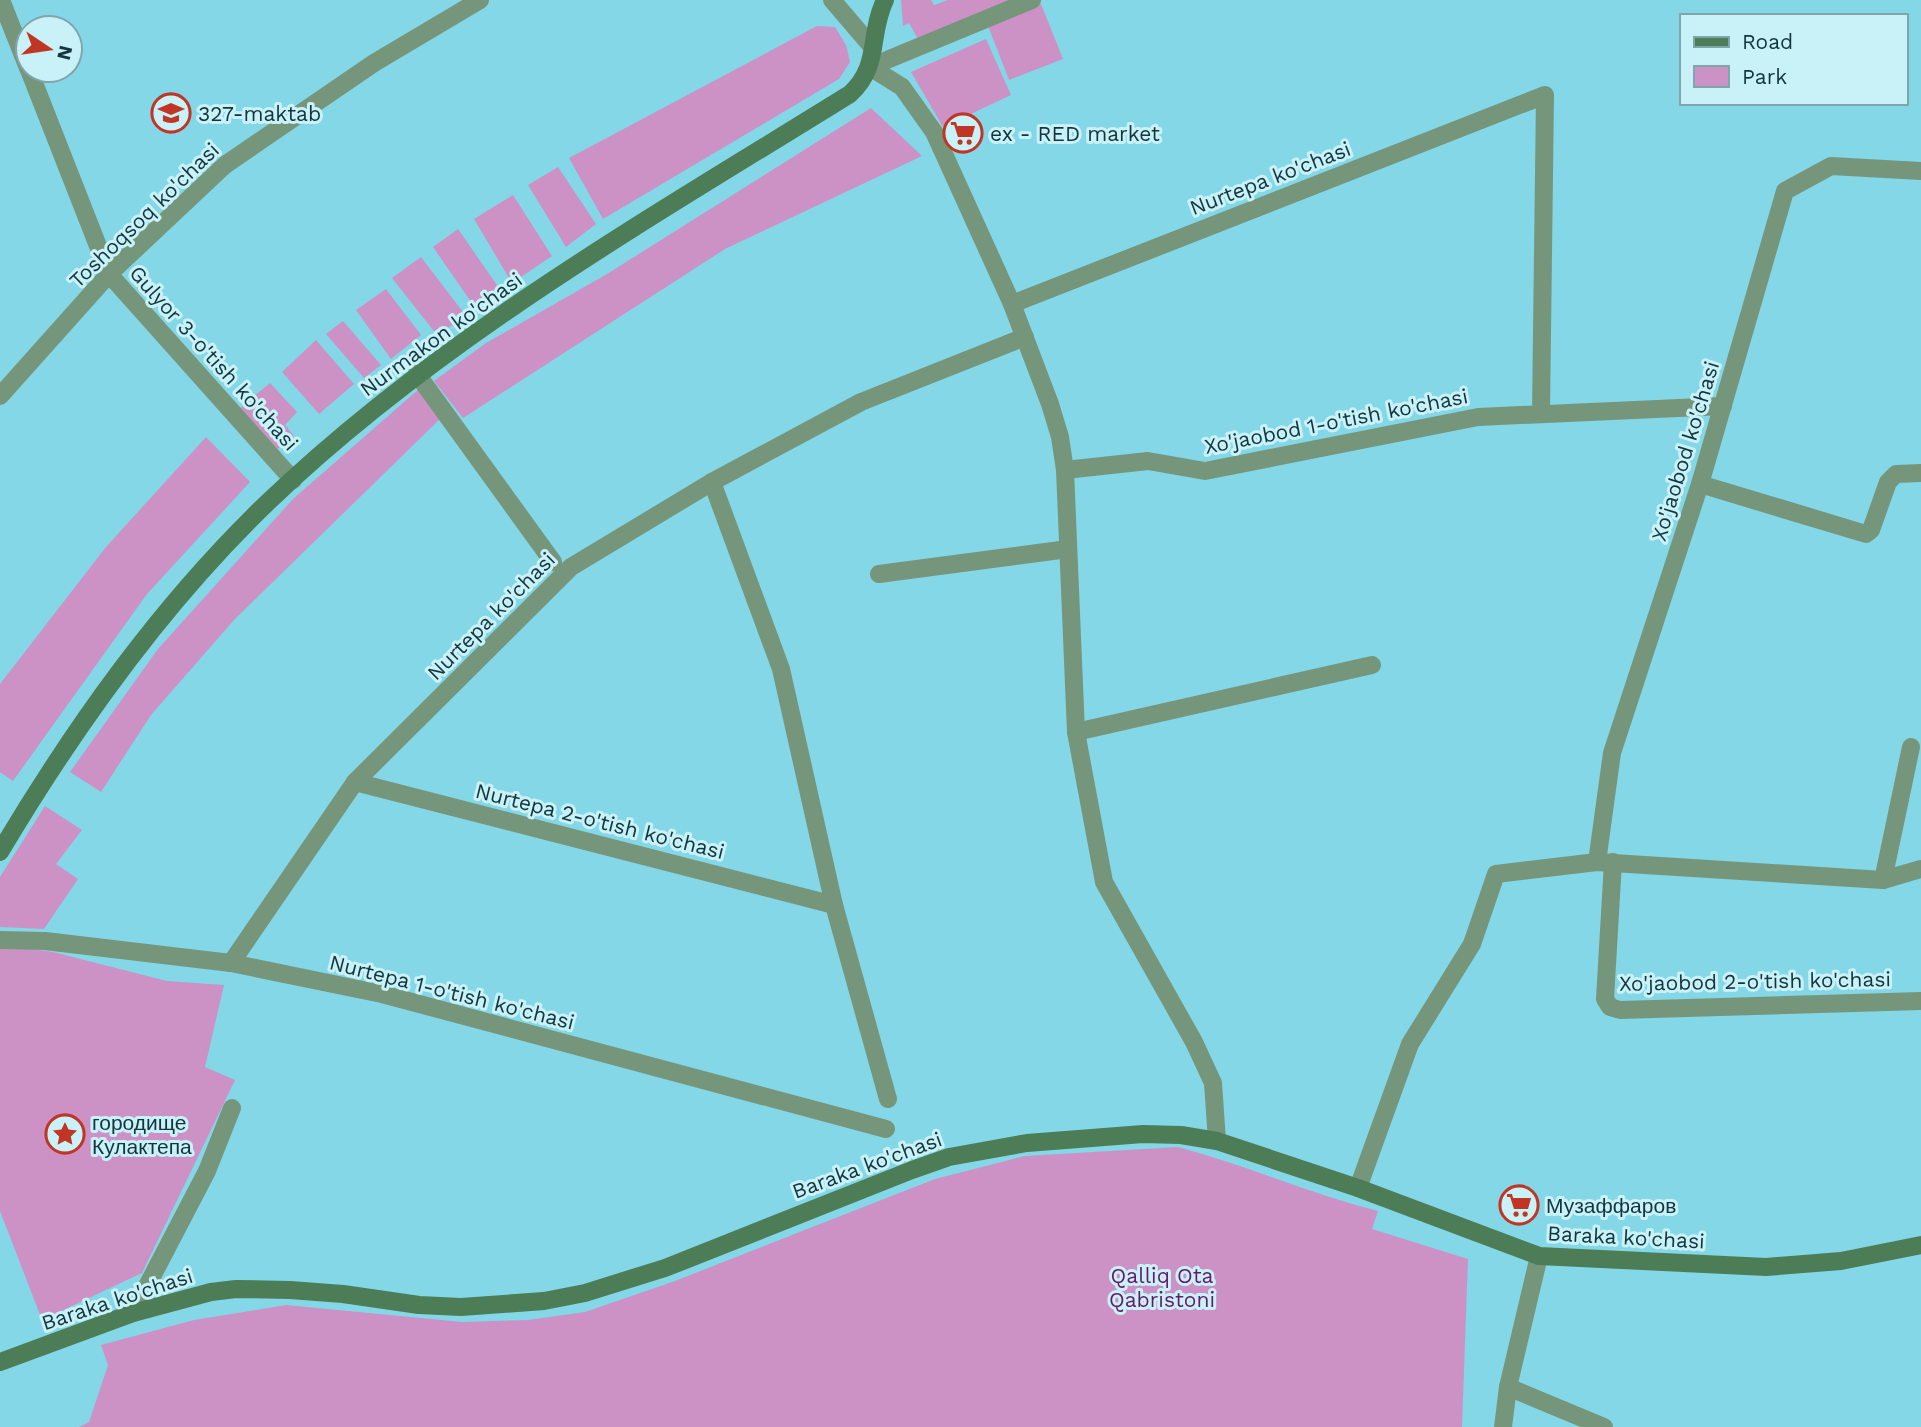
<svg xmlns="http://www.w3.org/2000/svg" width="1921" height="1427" font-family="'Work Sans',sans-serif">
<rect width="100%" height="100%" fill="#84d7e6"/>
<g fill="#cc92c6">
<path d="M 901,0 L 931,0 L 934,5 L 948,0 L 1014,0 L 918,39 L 909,23 L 903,26 Z"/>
<path d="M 1041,4 L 1063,59 L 1009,80 L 988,26 Z"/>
<path d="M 817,26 L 835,27 L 846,45 L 850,62 L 839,79 L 603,219 L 569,158 Z"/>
<path d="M 986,39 L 1011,95 L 943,127 L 911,72 Z"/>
<path d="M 871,108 L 922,156 L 725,249 L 463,418 L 434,381 L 486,343 L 607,274 Z"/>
<path d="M 558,167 L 596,224 L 566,247 L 528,185 Z"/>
<path d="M 513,195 L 552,256 L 512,283 L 474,219 Z"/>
<path d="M 458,229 L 501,291 L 476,309 L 433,247 Z"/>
<path d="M 421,257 L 466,316 L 437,335 L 392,278 Z"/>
<path d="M 386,289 L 421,335 L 391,359 L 356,310 Z"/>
<path d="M 343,321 L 381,365 L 364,378 L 326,334 Z"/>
<path d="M 316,340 L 354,384 L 319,414 L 282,372 Z"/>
<path d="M 270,383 L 297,412 L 285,425 L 294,436 L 276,450 L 240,408 Z"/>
<path d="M 419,389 L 441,418 L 234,620 L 151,715 L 101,792 L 70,772 L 158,649 L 293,499 Z"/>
<path d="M 206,437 L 250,482 L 147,594 L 13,781 L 0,772 L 0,684 L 106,547 Z"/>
<path d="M 45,806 L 82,830 L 56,864 L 78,879 L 44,929 L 0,927 L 0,877 Z"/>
<path d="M 0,945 L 53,952 L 167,981 L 224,985 L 205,1067 L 235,1080 L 142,1273 L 42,1320 L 0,1211 Z"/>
<path d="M 1178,1147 C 1246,1165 1310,1194 1378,1211 L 1372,1229 L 1468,1259 L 1462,1427 L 79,1427 L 89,1422 L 108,1365 L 101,1345 L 194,1320 L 286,1305 L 462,1322 L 528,1320 L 585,1312 L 675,1281 L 935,1179 L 1025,1156 Z"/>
</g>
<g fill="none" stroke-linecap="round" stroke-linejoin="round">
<g stroke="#76967c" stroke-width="18">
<path d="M 1,0 L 28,68"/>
<path d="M 832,0 L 873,48"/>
<path d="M 870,67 L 902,87 L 934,132 L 1012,304 L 1050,404 L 1060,437 L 1065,470 L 1076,732 L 1104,882 L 1194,1042 L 1213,1083 L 1217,1141"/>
<path d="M 870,67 L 1032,0"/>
<path d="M 29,70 L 109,274 L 293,480"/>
<path d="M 1012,304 L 1545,95 L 1541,413"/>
<path d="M 417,374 L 553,562"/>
<path d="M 0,396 L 109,274 L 225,165 L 374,63 L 480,0"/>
<path d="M 1065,470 L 1148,461 L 1205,471 L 1478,417 L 1723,406"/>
<path d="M 712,482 L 781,669 L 834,905 L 888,1099"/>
<path d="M 1700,484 L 1866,534 L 1871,530 L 1888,482 L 1896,474 L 1921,473"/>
<path d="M 879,574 L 1068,549"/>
<path d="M 1076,732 L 1372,665"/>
<path d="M 355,782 L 834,905"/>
<path d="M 1597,862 L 1612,753 L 1700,484 L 1785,191 L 1831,166 L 1921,171"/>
<path d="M 1613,862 L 1605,999 L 1610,1007 L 1620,1010 L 1921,1001"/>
<path d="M 1883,880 L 1911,747"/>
<path d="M 0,940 L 45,941 L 231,963 L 382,994 L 886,1129"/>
<path d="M 231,963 L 355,782 L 571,567 L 712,482 L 861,402 L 1025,337"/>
<path d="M 1358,1188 L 1410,1044 L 1472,944 L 1496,874 L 1597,862 L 1883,880 L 1921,869"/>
<path d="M 133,1313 L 207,1171 L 232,1108"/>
<path d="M 1508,1387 L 1604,1427"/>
<path d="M 1503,1427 L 1508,1387 L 1539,1256"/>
</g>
<g stroke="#4c7d57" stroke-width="18">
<path d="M 0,852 C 75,726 161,605 267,503 C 439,338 649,219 850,94 C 881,65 868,36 885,0"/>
<path d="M 0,1362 L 133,1313 L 211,1292 L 236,1289 L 290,1290 L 343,1294 L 419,1305 L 461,1307 L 544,1301 L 585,1293 L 665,1268 L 912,1170 L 949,1157 L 1027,1143 L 1143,1134 L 1181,1135 L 1217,1141 L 1358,1188 L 1539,1256 L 1766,1267 L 1841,1261 L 1921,1245"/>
</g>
</g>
<defs>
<g id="school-ring" transform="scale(2.0125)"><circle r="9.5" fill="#c9f1f8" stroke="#c13525" stroke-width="1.5"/><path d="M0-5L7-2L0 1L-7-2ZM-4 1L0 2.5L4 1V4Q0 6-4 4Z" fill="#c13525"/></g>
<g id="supermarket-ring" transform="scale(2.0125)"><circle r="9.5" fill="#c9f1f8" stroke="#c13525" stroke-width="1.5"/><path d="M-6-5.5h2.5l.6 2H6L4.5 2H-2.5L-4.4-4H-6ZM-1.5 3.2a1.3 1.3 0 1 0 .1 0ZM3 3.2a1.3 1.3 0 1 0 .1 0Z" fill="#c13525"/></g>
<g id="sight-ring" transform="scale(2.0125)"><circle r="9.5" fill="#c9f1f8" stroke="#c13525" stroke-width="1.5"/><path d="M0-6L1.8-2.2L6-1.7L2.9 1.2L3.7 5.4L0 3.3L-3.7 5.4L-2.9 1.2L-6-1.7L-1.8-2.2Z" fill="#c13525"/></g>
</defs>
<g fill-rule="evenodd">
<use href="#school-ring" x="171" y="113"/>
<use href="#supermarket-ring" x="963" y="133"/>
<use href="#sight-ring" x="65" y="1134"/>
<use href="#supermarket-ring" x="1519" y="1205"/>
</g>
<g text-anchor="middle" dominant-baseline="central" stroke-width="6" stroke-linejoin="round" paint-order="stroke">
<g font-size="21" fill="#12363c" stroke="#c9f1f8" text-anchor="start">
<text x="198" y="113">327-maktab</text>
<text x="990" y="133">ex - RED market</text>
<text x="92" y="1122">городище<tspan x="92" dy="24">Кулактепа</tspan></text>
<text x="1546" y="1205">Музаффаров</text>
</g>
<g font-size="21" fill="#12363c" stroke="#c9f1f8">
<text transform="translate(1270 178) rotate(-21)">Nurtepa ko'chasi</text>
<text transform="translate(144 215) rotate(-44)">Toshoqsoq ko'chasi</text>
<text transform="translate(441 334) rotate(-36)">Nurmakon ko'chasi</text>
<text transform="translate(214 358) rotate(48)">Gulyor 3-o'tish ko'chasi</text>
<text transform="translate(1336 421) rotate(-11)">Xo'jaobod 1-o'tish ko'chasi</text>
<text transform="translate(1685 451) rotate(-73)">Xo'jaobod ko'chasi</text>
<text transform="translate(491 616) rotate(-45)">Nurtepa ko'chasi</text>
<text transform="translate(600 821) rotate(14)">Nurtepa 2-o'tish ko'chasi</text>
<text transform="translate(1755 981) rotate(-1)">Xo'jaobod 2-o'tish ko'chasi</text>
<text transform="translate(452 992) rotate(14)">Nurtepa 1-o'tish ko'chasi</text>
<text transform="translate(867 1165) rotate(-20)">Baraka ko'chasi</text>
<text transform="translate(1626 1237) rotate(3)">Baraka ko'chasi</text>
<text transform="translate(117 1299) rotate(-18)">Baraka ko'chasi</text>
</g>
<g font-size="21" fill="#6a1766" stroke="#c9f1f8">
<text x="1162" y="1275">Qalliq Ota<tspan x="1162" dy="24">Qabristoni</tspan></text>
</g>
</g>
<rect x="1680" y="14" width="228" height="91" fill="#c9f1f8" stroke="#80a6ad" stroke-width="2"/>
<rect x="1694" y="37" width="35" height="10" fill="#4c7d57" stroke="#80a6ad" stroke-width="2"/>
<text x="1742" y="49" font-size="21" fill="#12363c">Road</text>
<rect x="1694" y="66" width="35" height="21" fill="#cc92c6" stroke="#80a6ad" stroke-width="2"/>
<text x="1742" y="84" font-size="21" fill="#12363c">Park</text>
<g transform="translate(49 49) rotate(103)"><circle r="33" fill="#c9f1f8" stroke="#80a6ad" stroke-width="2"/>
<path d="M0-5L12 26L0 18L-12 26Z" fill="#c13525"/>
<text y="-10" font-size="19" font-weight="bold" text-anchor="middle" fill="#12363c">N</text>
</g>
</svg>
